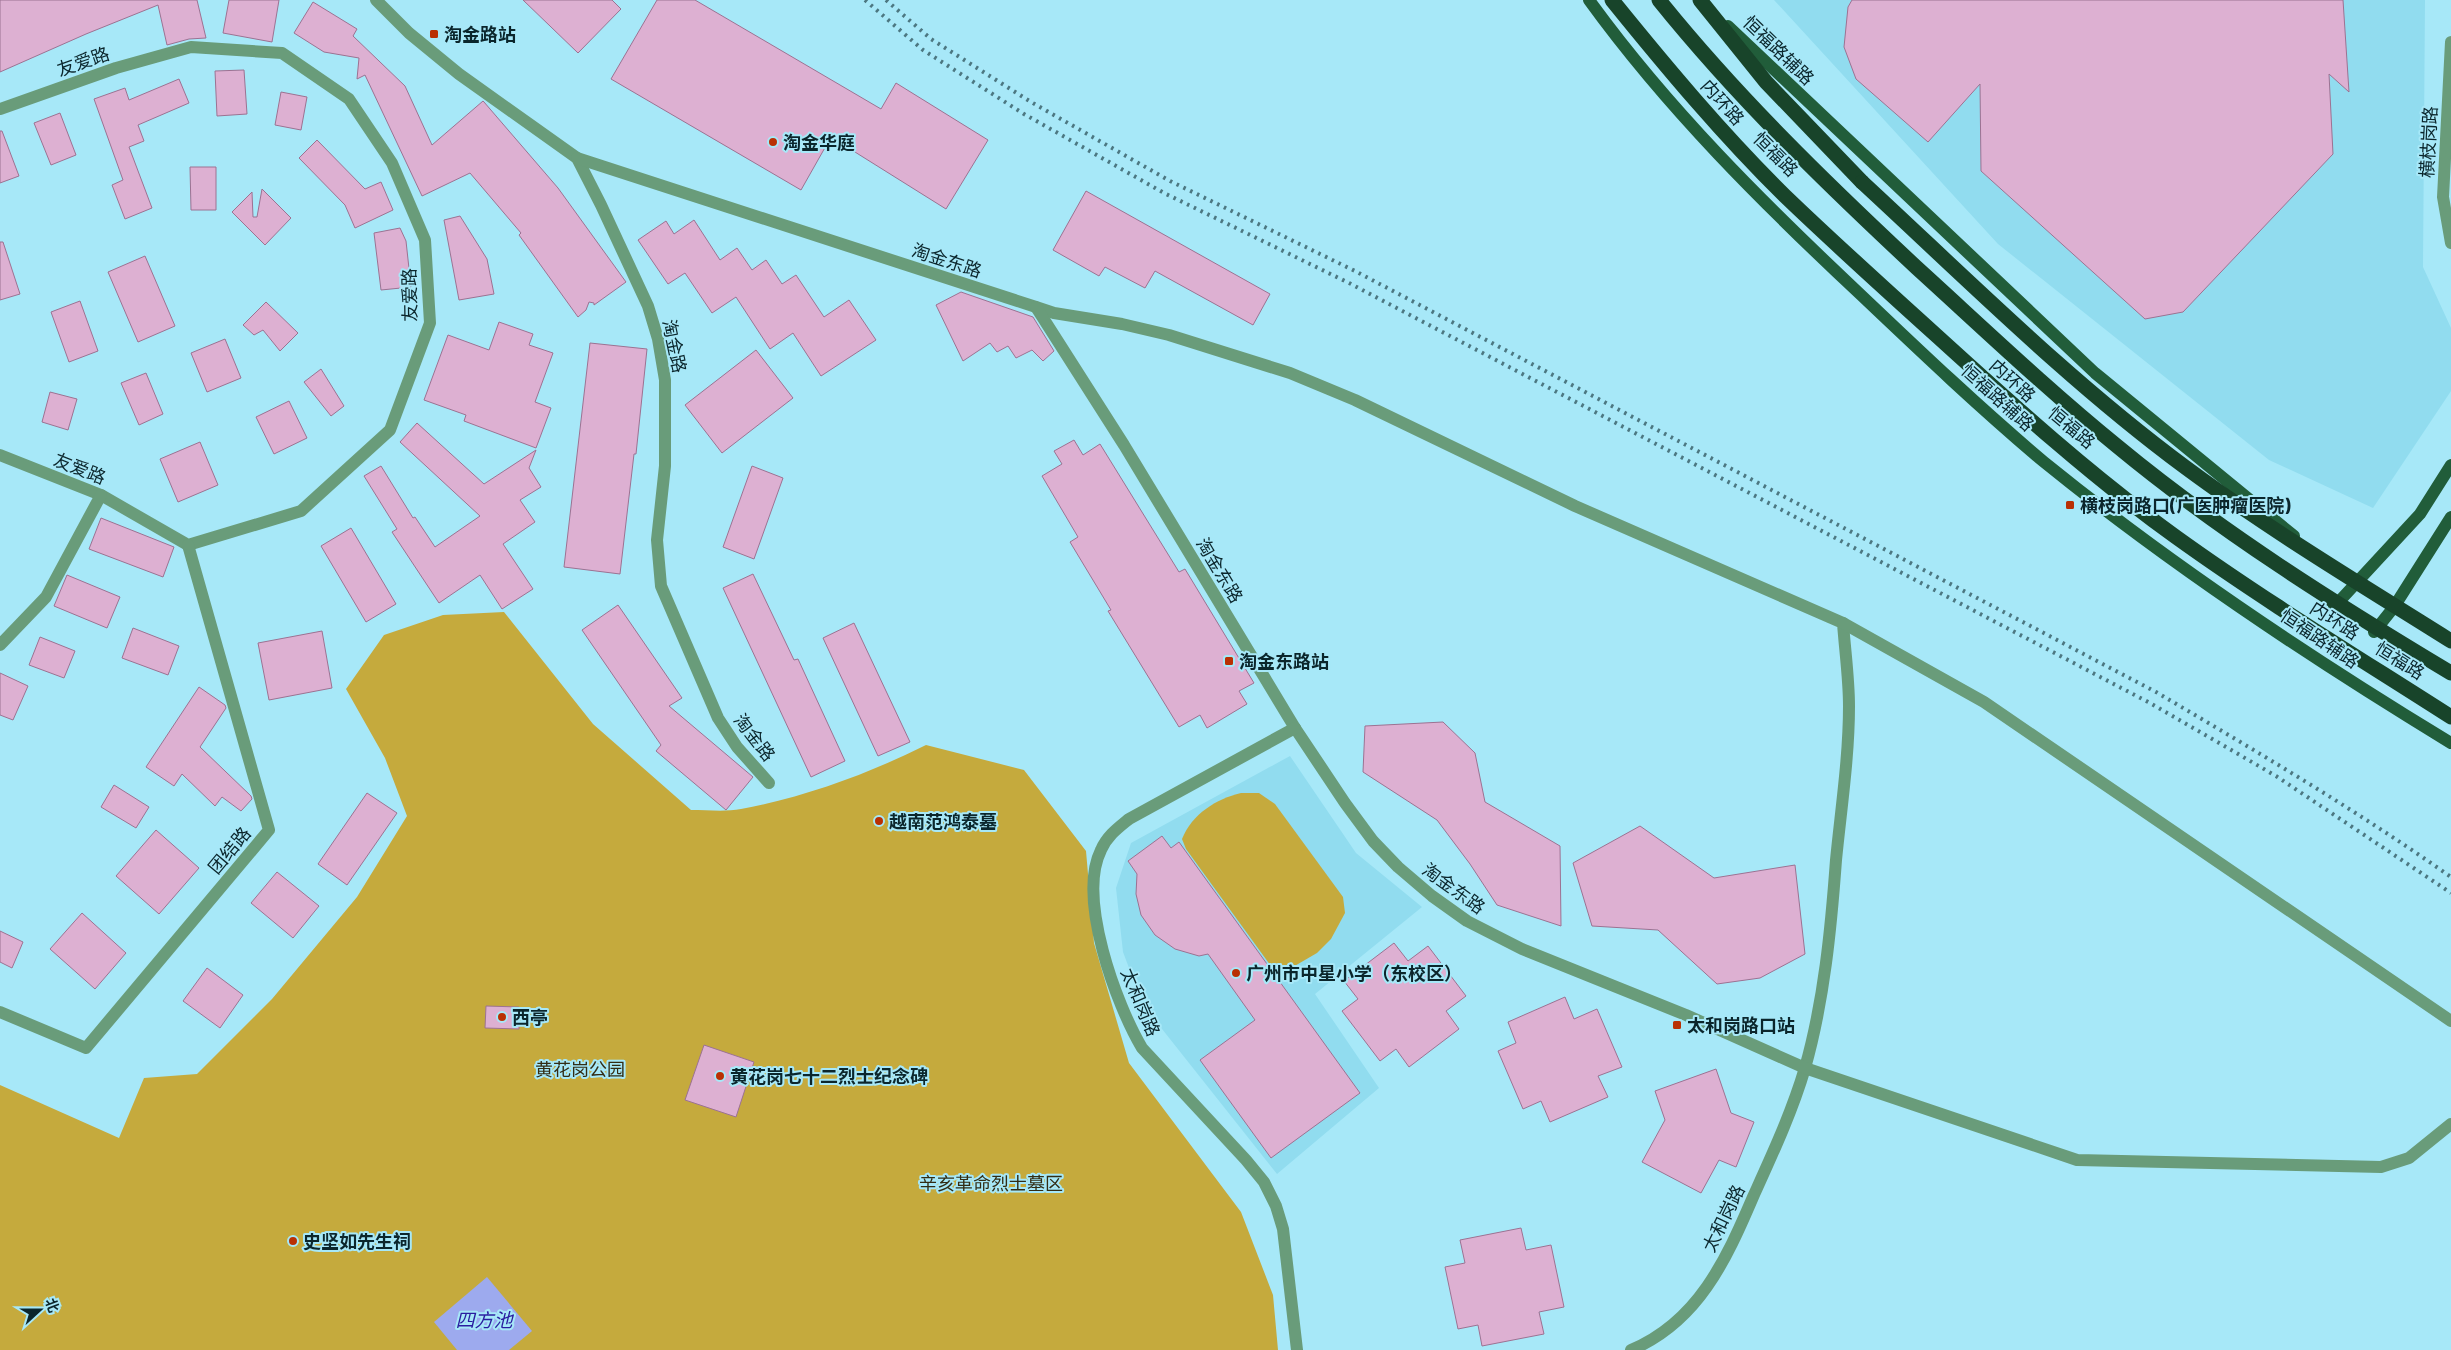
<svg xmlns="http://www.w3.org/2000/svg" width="2451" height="1350" font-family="Barlow,'Noto Sans SC',sans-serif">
<rect width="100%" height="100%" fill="#a7e8f8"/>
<g fill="#91dcef">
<path d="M 1774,0 L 2425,0 L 2423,267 L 2451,328 L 2451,391 L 2373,508 L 2269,460 L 1998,244 Z"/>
<path d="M 1290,756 L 1356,853 L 1422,907 L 1315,994 L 1379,1088 L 1277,1174 L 1143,1005 L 1123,952 L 1116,888 L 1131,843 Z"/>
</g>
<g fill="#c5aa3d">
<path d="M 504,612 L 593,724 L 691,810 C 707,810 726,812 741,809 C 805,797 868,774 926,745 L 1024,770 L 1086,851 L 1094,943 L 1129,1063 L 1241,1212 L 1273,1295 L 1278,1350 L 0,1350 L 0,1085 L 119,1138 L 144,1078 L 197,1074 L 272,999 L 357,897 L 407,816 L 385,758 L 346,689 L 384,635 L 443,615 Z"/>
<path d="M 1241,793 L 1259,793 L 1275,804 L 1343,897 L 1345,913 L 1331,939 L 1317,953 L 1286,971 L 1273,969 L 1186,849 L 1182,839 C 1192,814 1216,799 1241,793 Z"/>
</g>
<path fill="#9daaee" d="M 487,1277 L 532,1331 L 509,1350 L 457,1350 L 434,1322 Z"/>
<g fill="#ddb0d2" stroke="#9c7292">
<path d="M 0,0 L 197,0 L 206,38 L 189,39 L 167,45 L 158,5 L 86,34 L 0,72 Z"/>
<path d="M 229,0 L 279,0 L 272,42 L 223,33 Z"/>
<path d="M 523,0 L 612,0 L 621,9 L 578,53 Z"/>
<path d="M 657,0 L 695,0 L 881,109 L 896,83 L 988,140 L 946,209 L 831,137 L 801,190 L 611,79 Z"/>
<path d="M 1852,0 L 2343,0 L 2349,92 L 2329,74 L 2333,154 L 2183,312 L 2145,319 L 1981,171 L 1980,84 L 1928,142 L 1856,79 L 1844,47 L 1848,7 Z"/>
<path d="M 313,2 L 357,29 L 353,36 L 405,86 L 432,145 L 483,101 L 484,102 L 558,188 L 626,282 L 594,305 L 594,303 L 589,302 L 586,310 L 578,317 L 519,235 L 521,233 L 470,173 L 422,196 L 365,75 L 357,79 L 359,58 L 324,52 L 294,33 Z"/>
<path d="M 244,70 L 247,114 L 217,116 L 215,71 Z"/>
<path d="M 179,79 L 189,103 L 138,125 L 144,141 L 129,147 L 152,208 L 125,219 L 112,185 L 123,180 L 94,99 L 125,88 L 129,100 Z"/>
<path d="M 281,92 L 307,97 L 301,130 L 275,125 Z"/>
<path d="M 60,113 L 76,155 L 51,165 L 34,123 Z"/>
<path d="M 0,131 L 2,131 L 19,176 L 0,183 Z"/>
<path d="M 317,140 L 365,189 L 381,182 L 393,210 L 355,228 L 345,205 L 299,158 Z"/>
<path d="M 190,167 L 216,167 L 216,210 L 191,210 Z"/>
<path d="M 262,189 L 291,218 L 265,245 L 232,212 L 252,192 L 253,217 L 257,217 Z"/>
<path d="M 1086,191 L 1270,294 L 1253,325 L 1155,271 L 1145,288 L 1105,267 L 1099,276 L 1053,250 Z"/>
<path d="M 460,216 L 487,259 L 494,294 L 459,300 L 444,220 Z"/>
<path d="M 694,220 L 720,260 L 737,248 L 752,270 L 766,260 L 782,284 L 796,275 L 824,317 L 849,300 L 876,340 L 821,376 L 793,333 L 770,349 L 736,297 L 712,313 L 685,273 L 668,284 L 638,240 L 666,221 L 674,234 Z"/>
<path d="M 400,228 L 406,241 L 411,287 L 381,290 L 374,233 Z"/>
<path d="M 0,242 L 3,242 L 20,294 L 0,300 Z"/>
<path d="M 145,256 L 175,326 L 138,342 L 108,272 Z"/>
<path d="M 961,292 L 1033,317 L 1054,351 L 1043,361 L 1032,350 L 1016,358 L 1008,346 L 997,352 L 990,343 L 963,361 L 936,305 Z"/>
<path d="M 80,301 L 98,351 L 69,362 L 51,312 Z"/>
<path d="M 266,302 L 298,333 L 280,351 L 263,330 L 254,335 L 243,325 Z"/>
<path d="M 499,322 L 533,334 L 529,345 L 553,353 L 535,402 L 551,408 L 536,448 L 464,421 L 466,415 L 424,400 L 448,335 L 489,350 Z"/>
<path d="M 225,339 L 241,378 L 207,392 L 191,353 Z"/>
<path d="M 590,343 L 647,349 L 636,454 L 634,454 L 620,574 L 564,567 Z"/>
<path d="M 756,350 L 793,398 L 722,453 L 685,405 Z"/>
<path d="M 321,369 L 344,406 L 331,416 L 304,382 Z"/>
<path d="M 146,373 L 163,414 L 139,425 L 121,383 Z"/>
<path d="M 50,392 L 77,399 L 68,430 L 42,422 Z"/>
<path d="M 289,401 L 307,438 L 274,454 L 256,417 Z"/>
<path d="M 417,423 L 484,484 L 536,450 L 529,468 L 541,487 L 520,500 L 535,522 L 503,544 L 533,589 L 502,609 L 480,575 L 439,603 L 392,532 L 397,529 L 364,476 L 381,466 L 413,518 L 415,517 L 435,547 L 480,516 L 400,442 Z"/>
<path d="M 1074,440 L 1083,455 L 1100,444 L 1179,572 L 1185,569 L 1254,683 L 1239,691 L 1247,704 L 1207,728 L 1200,715 L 1179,727 L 1108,611 L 1111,610 L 1070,542 L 1078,537 L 1042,476 L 1062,464 L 1054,451 Z"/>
<path d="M 200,442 L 218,485 L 178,502 L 160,459 Z"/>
<path d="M 752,466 L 783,478 L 754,559 L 723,547 Z"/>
<path d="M 101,518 L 174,547 L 163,577 L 89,549 Z"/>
<path d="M 351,528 L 396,604 L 366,622 L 321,546 Z"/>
<path d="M 753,574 L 794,660 L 798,659 L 845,761 L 811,777 L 723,588 Z"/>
<path d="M 67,575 L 120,597 L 107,628 L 54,606 Z"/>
<path d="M 618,605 L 682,698 L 669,706 L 753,777 L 726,810 L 656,751 L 661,745 L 582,630 Z"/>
<path d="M 854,623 L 910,742 L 878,756 L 823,638 Z"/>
<path d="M 133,628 L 179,646 L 168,675 L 122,658 Z"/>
<path d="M 322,631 L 332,688 L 269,700 L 258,643 Z"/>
<path d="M 40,637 L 75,651 L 64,678 L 29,665 Z"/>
<path d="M 0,673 L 28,686 L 13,720 L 0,715 Z"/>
<path d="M 199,687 L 225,705 L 226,708 L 200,747 L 251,796 L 252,799 L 241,811 L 222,797 L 215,806 L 182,774 L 174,786 L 146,767 Z"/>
<path d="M 1443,722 L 1475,753 L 1485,802 L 1560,846 L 1561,926 L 1497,905 L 1470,864 L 1437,820 L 1363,772 L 1365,726 Z"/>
<path d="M 114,785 L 149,807 L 136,828 L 101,807 Z"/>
<path d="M 367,793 L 397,813 L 347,885 L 318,864 Z"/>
<path d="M 1640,826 L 1714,878 L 1795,865 L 1805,954 L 1760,978 L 1717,984 L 1658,930 L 1592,926 L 1573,863 Z"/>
<path d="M 156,830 L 199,868 L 159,914 L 116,876 Z"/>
<path d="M 1162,836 L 1171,848 L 1179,842 L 1360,1093 L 1271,1158 L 1200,1060 L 1255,1020 L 1208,954 L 1199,956 L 1175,949 L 1155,935 L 1141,915 L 1136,894 L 1137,874 L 1128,861 Z"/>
<path d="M 277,872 L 319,906 L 293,938 L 251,903 Z"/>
<path d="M 82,913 L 126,953 L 95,989 L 50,949 Z"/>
<path d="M 0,931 L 23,942 L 12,968 L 0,962 Z"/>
<path d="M 1394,943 L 1408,961 L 1428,946 L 1466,996 L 1446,1011 L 1459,1029 L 1409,1067 L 1396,1049 L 1380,1061 L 1342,1011 L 1358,999 L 1344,981 Z"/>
<path d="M 207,968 L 243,995 L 220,1028 L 183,1001 Z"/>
<path d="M 1565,997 L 1574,1019 L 1597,1009 L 1622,1067 L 1598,1076 L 1608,1097 L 1550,1122 L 1541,1101 L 1523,1109 L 1498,1051 L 1516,1043 L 1508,1022 Z"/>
<path d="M 486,1006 L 519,1007 L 519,1029 L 485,1028 Z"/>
<path d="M 704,1045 L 754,1062 L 736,1117 L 685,1100 Z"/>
<path d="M 1716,1069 L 1731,1113 L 1754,1122 L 1736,1167 L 1719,1160 L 1701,1193 L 1642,1162 L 1665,1120 L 1655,1091 Z"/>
<path d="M 1521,1228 L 1526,1250 L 1551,1245 L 1564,1307 L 1539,1312 L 1544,1334 L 1482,1346 L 1478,1325 L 1458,1329 L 1445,1267 L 1465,1263 L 1460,1240 Z"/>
</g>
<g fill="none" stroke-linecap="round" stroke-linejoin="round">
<g stroke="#699c7a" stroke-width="12">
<path d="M 376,0 L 409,33 L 459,74 L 577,158 L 601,205 L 648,306 L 658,339 L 665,380 L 665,466 L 657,540 L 661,586 L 718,718 L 737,747 L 769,783"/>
<path d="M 2451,42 L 2443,197 L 2451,243"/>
<path d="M 0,109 L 116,68 L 191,47 L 282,53 L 349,99 L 392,163 L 425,240 L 430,323 L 390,430 L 301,511 L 188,545 L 101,495 L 0,455"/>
<path d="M 577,158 L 1036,307 L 1054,313 L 1122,324 L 1169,335 L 1290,373 L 1355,400 L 1575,506 L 1843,623 C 1845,651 1849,679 1849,706 C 1849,757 1841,809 1836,860 C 1831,929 1824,1001 1805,1068 C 1792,1112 1772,1155 1753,1197 C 1726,1260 1698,1322 1631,1350"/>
<path d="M 1036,307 L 1124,445 L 1295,728 L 1345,803 L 1373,841 L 1398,867 L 1432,896 L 1467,921 L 1522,949 L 1686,1015 L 1805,1068 L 2077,1160 L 2381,1167 L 2409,1158 L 2451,1124"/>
<path d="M 1843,623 L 1984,702 L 2451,1021"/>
<path d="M 0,645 L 46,597 L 101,495"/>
<path d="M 1295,728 L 1129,819 C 1118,828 1107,836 1101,850 C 1077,898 1116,1004 1142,1048 L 1246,1160 L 1264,1182 L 1276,1206 L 1283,1229 L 1297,1350"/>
<path d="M 0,1012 L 86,1048 L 269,830 L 188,545"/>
</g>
<g stroke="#215d3a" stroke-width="12">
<path d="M 1589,0 C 1668,109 1763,203 1861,295 C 1921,352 1981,409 2044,462 C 2171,565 2311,658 2451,743"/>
<path d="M 1728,26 L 2095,373 L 2294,536"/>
<path d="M 2334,607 L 2420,514 L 2451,465"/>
<path d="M 2374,632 L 2394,607 L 2451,517"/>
</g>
<path stroke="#18442a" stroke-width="15" d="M 1700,0 L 1766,82 L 1862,182"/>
<g stroke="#4c7781" stroke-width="4" stroke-dasharray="2.5 5" stroke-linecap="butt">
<path d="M 865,0 L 923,50 L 1024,114 L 1164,193 L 1349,283 L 2150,703 L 2276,776 L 2451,893"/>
<path d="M 886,0 L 931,39 L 1031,102 L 1170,181 L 1355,271 L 2156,692 C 2256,751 2356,810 2451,877"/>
</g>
<g stroke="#18442a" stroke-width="15">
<path d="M 1612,0 C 1667,68 1723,135 1785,196 C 1835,244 1886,290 1937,336 C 2014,406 2091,476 2176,537 C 2265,601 2359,658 2451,717"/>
<path d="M 1659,0 C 1737,97 1826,183 1917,268 C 1983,328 2048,390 2117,446 C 2221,532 2336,604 2451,673"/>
<path d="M 1862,182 C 1967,279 2070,382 2185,467 C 2270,530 2362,585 2451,641"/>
</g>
</g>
<g fill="#b93004" stroke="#a7e8f8" stroke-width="2">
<rect x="429" y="29" width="10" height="10" rx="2.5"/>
<circle cx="773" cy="142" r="5"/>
<rect x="2065" y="500" width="10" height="10" rx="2.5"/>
<rect x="1224" y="656" width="10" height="10" rx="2.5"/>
<circle cx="879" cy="821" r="5"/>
<circle cx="1236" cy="973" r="5"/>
<circle cx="502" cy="1017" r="5"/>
<rect x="1672" y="1020" width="10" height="10" rx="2.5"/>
<circle cx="720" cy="1076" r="5"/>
<circle cx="293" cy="1241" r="5"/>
</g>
<g text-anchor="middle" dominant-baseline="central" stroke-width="4" stroke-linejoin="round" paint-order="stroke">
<g font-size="18" font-weight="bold" fill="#0b262c" stroke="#a7e8f8" text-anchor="start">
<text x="444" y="34">淘金路站</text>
<text x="783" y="142">淘金华庭</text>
<text x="2080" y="505">横枝岗路口(广医肿瘤医院)</text>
<text x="1239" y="661">淘金东路站</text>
<text x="889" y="821">越南范鸿泰墓</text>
<text x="1246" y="973">广州市中星小学（东校区）</text>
<text x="512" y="1017">西亭</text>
<text x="1687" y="1025">太和岗路口站</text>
<text x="730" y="1076">黄花岗七十二烈士纪念碑</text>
<text x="303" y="1241">史坚如先生祠</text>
</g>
<g font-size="18" fill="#0b262c" stroke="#a7e8f8">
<text transform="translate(1779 50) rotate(44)">恒福路辅路</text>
<text transform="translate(83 61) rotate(-19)">友爱路</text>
<text transform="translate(1723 102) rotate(48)">内环路</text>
<text transform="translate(2428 142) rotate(-87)">横枝岗路</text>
<text transform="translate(1776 154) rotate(45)">恒福路</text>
<text transform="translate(947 260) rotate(18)">淘金东路</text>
<text transform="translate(409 295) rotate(-91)">友爱路</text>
<text transform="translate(675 346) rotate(78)">淘金路</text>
<text transform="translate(2013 380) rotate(42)">内环路</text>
<text transform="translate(1998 397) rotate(42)">恒福路辅路</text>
<text transform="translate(2072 427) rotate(40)">恒福路</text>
<text transform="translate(80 468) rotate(22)">友爱路</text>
<text transform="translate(1220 570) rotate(59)">淘金东路</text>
<text transform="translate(2335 620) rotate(33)">内环路</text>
<text transform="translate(2320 638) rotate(34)">恒福路辅路</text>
<text transform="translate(2400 660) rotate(32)">恒福路</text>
<text transform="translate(755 737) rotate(52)">淘金路</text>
<text transform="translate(229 850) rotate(-50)">团结路</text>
<text transform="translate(1454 888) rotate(36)">淘金东路</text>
<text transform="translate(1141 1002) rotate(67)">太和岗路</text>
<text transform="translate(1723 1218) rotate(-64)">太和岗路</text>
</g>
<g font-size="18" fill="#322c14" stroke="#a7e8f8">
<text x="580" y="1069">黄花岗公园</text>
<text x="991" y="1183">辛亥革命烈士墓区</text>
</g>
<g font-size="19" font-style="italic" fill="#2a1da0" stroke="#a7e8f8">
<text x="484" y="1319">四方池</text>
</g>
</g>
<g transform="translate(40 1310) rotate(69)" stroke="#a7e8f8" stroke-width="4" paint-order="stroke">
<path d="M0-4L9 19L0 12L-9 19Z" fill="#0b262c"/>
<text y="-8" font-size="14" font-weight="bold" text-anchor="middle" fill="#0b262c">北</text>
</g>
</svg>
